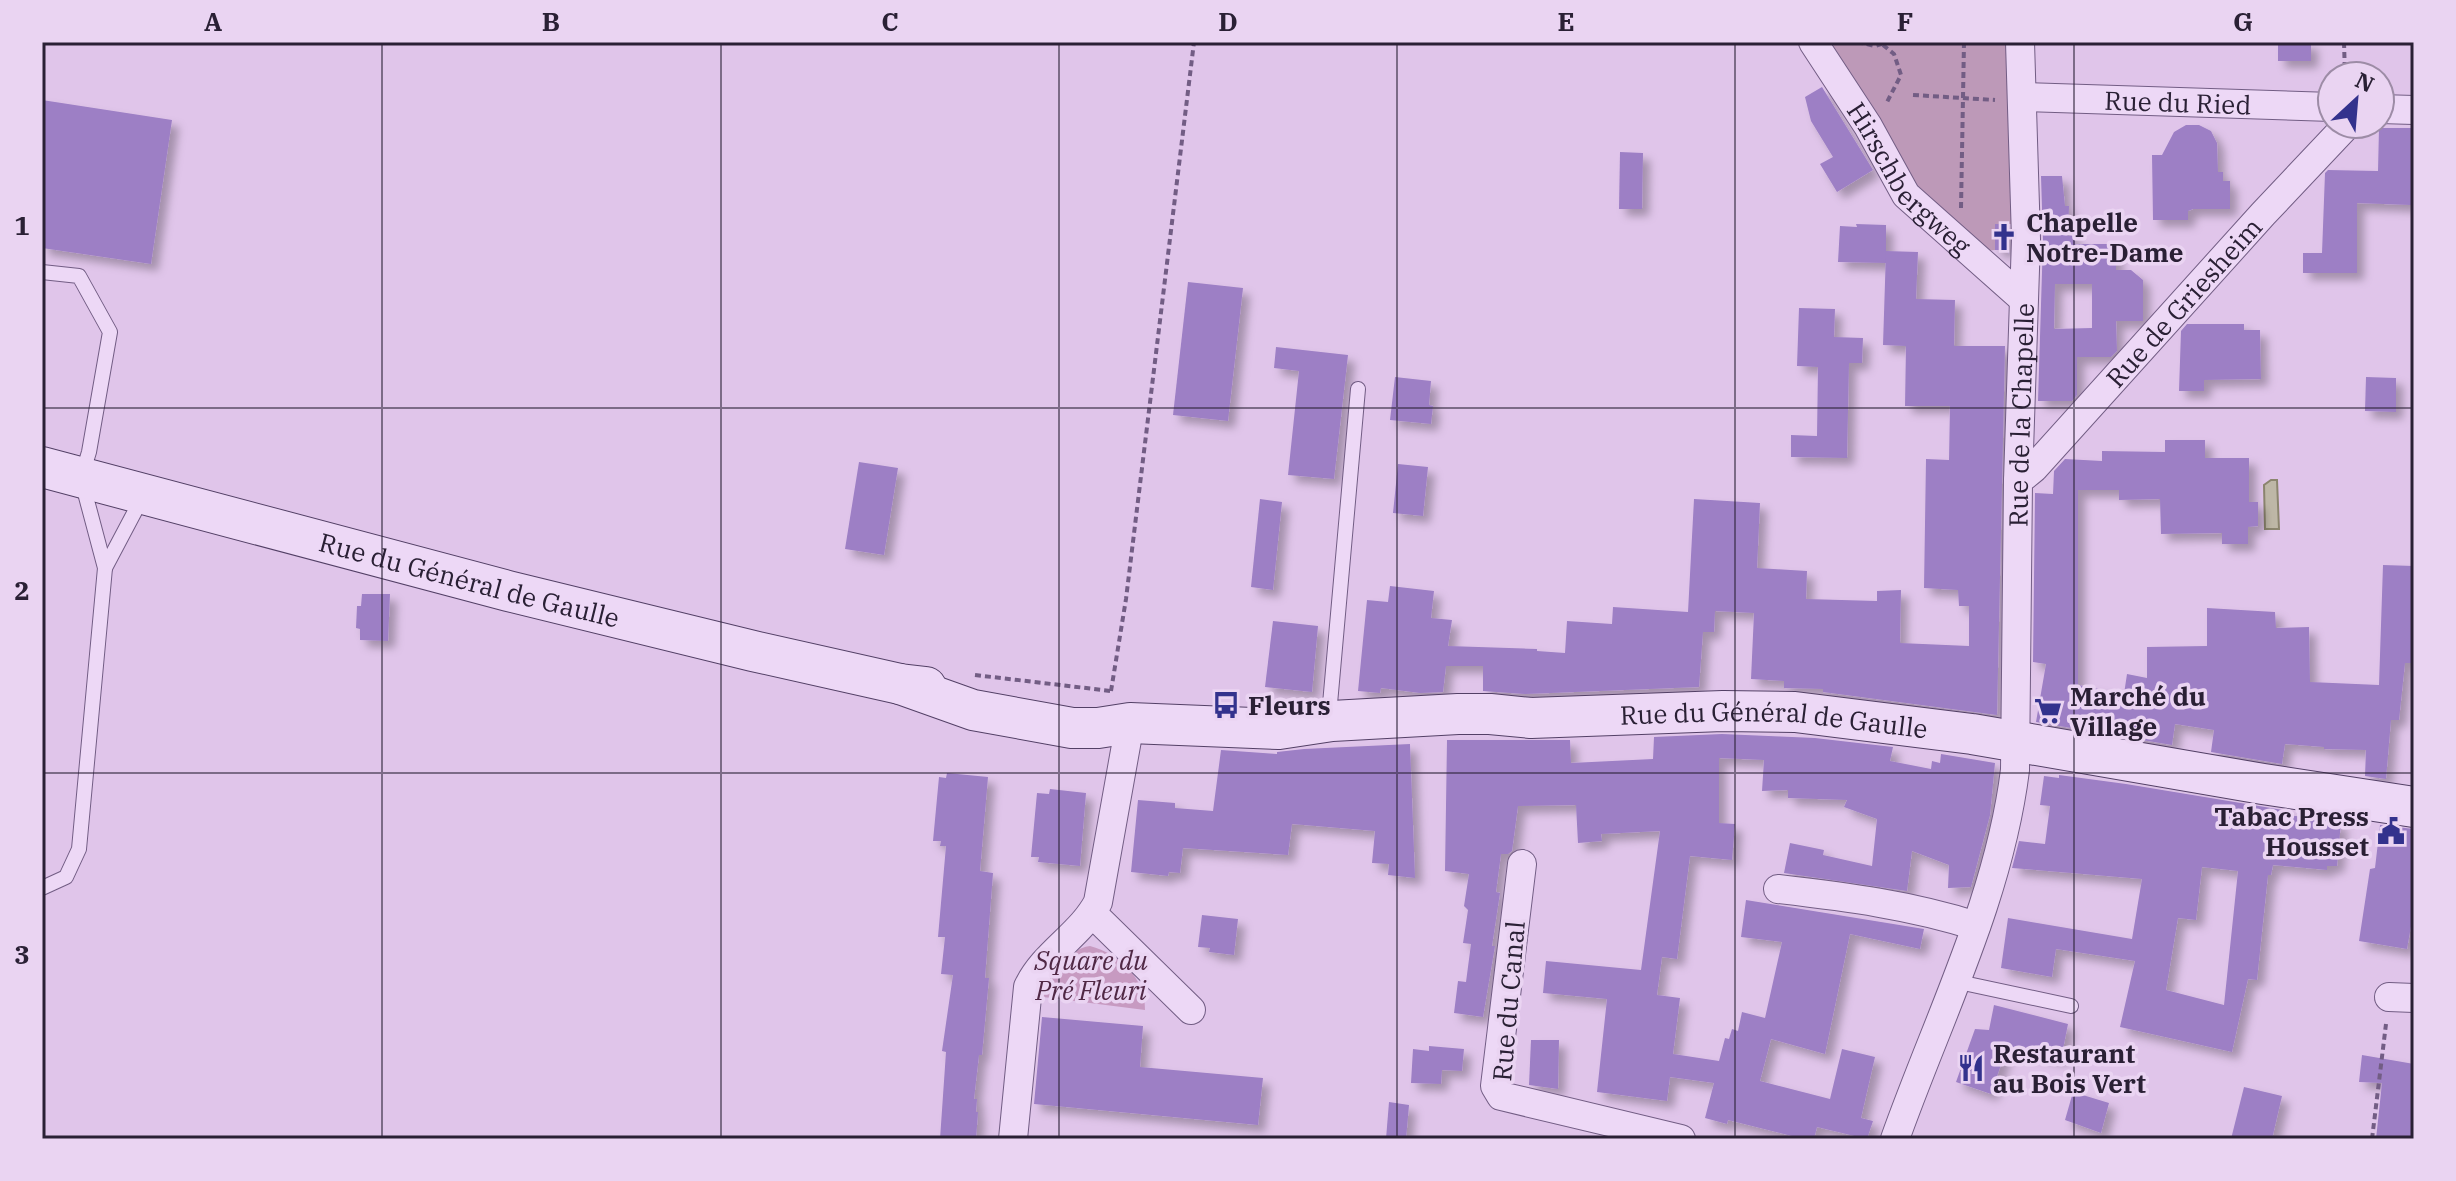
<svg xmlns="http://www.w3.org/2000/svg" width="2456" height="1181" font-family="'IBM Plex Serif',serif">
<defs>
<filter id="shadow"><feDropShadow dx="7" dy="7" stdDeviation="4" flood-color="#0004"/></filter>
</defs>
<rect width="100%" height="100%" fill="#e0c5ea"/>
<path fill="#c79ac1" d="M 1090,946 C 1120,954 1145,978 1145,1010 L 1043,997 C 1051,977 1067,949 1090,946 Z"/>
<path fill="#bd99b8" d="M 1831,42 L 2009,42 L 2014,224 L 1995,224 L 1995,250 L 1985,251 L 1923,197 Z"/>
<path fill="#beb7a7" stroke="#8b856e" stroke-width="2" d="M 2271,480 L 2277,480 L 2279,529 L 2265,529 L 2264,485 Z"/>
<g fill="#9d7fc5" fill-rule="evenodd" filter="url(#shadow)">
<rect x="2278" y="42" width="33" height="19"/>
<path d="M 1822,87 L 1873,170 L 1837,192 L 1820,164 L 1833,157 L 1811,121 L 1805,97 Z"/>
<path d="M 42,100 L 172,120 L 151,264 L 42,248 Z"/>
<path d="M 2186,125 L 2199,125 L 2211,131 L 2217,143 L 2218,172 L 2223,172 L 2223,181 L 2230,181 L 2230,209 L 2193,209 L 2188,211 L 2188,220 L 2153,220 L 2152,155 L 2162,155 L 2174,132 Z"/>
<path d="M 2379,128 L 2413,128 L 2411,205 L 2357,203 L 2357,273 L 2303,273 L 2303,253 L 2322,253 L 2325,173 L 2328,170 L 2378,171 Z"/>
<path d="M 1620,152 L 1643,153 L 1642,209 L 1619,209 Z"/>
<path d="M 2041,176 L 2062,176 L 2065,206 L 2069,206 L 2068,236 L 2075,235 L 2075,244 L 2116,244 L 2116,270 L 2131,270 L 2143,280 L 2143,321 L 2116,321 L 2117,351 L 2111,357 L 2077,357 L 2077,395 L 2072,401 L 2038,401 L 2043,240 ZM 2055,284 L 2092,284 L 2092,328 L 2054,329 Z"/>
<path d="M 1856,224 L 1886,225 L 1886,263 L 1838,262 L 1840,226 L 1857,227 Z"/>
<path d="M 1995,224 L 2009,224 L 2009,254 L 2007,250 L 1995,250 Z"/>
<path d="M 1886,251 L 1918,252 L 1916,299 L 1955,300 L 1954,346 L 2005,346 L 1997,715 L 1823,692 L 1823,689 L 1784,688 L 1784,681 L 1751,679 L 1754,613 L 1715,611 L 1714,632 L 1703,632 L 1699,687 L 1525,694 L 1483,691 L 1483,666 L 1446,666 L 1443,692 L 1420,693 L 1381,688 L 1380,693 L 1358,691 L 1367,600 L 1388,602 L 1390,586 L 1434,591 L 1431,618 L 1452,620 L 1448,646 L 1537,649 L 1537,651 L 1565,653 L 1567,621 L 1612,624 L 1613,607 L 1688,612 L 1694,499 L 1760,503 L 1757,568 L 1807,571 L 1806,599 L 1877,601 L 1877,591 L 1901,590 L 1900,643 L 1969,646 L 1969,606 L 1959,606 L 1958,590 L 1924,588 L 1926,459 L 1949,460 L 1950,406 L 1905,406 L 1906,346 L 1883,345 Z"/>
<path d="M 1188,282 L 1243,288 L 1228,421 L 1173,415 Z"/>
<path d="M 1799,308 L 1835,309 L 1834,337 L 1863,338 L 1862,363 L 1849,363 L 1847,458 L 1791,457 L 1791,435 L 1817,436 L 1818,367 L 1797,366 Z"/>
<path d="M 2187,324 L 2244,324 L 2244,330 L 2260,330 L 2261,379 L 2204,380 L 2204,391 L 2179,391 L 2181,331 Z"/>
<path d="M 1276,347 L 1348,355 L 1334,479 L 1288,475 L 1299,371 L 1274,368 Z"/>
<path d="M 1395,377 L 1431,381 L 1429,405 L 1433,406 L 1431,424 L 1390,420 Z"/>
<path d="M 2366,377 L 2396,378 L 2396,412 L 2365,411 Z"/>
<path d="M 2165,440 L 2205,440 L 2205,458 L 2249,458 L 2249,502 L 2258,502 L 2258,526 L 2248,527 L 2248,544 L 2222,544 L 2222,533 L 2161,534 L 2160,499 L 2119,500 L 2119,490 L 2078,490 L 2078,685 L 2124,694 L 2127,674 L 2147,678 L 2147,647 L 2207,646 L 2207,608 L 2275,612 L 2276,628 L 2309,627 L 2310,682 L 2379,685 L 2383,565 L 2414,566 L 2414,663 L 2405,663 L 2399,720 L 2391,720 L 2386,779 L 2365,776 L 2366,750 L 2324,749 L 2324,747 L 2285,744 L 2282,764 L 2211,752 L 2214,730 L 2175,724 L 2172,745 L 2036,722 L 2046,664 L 2033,662 L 2035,493 L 2053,494 L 2054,471 L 2065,459 L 2102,461 L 2102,451 L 2165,452 Z"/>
<path d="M 859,462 L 898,468 L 884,555 L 845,549 Z"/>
<path d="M 1398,464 L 1428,467 L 1423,516 L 1393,513 Z"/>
<path d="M 1260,499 L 1282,502 L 1273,590 L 1251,587 Z"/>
<path d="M 362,594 L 390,594 L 388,641 L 360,640 L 360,629 L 356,628 L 357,606 L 361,606 Z"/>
<path d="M 1273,621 L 1318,626 L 1312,692 L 1265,687 Z"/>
<path d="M 1722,734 L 1815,738 L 1893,747 L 1890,761 L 1931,769 L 1932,761 L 1940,763 L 1941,754 L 1995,763 L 1990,815 L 1971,887 L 1948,888 L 1949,865 L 1912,851 L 1907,891 L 1784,873 L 1790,843 L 1824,850 L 1823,855 L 1872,866 L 1877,819 L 1844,807 L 1847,800 L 1788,798 L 1788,790 L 1762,791 L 1764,760 L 1719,758 L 1719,823 L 1735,824 L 1732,860 L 1690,856 L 1677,959 L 1662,957 L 1657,995 L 1680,998 L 1673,1054 L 1719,1061 L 1725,1038 L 1729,1039 L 1732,1029 L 1738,1031 L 1742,1012 L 1765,1018 L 1782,942 L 1741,937 L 1746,900 L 1924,929 L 1920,949 L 1850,934 L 1825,1054 L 1771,1039 L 1760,1081 L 1830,1099 L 1842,1049 L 1875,1057 L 1861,1118 L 1873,1121 L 1867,1139 L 1817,1127 L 1814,1139 L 1804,1139 L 1728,1120 L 1727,1124 L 1705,1118 L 1714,1083 L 1670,1077 L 1667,1101 L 1597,1092 L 1607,999 L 1543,993 L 1546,961 L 1641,970 L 1660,831 L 1601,834 L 1602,841 L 1578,843 L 1576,805 L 1518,806 L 1512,851 L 1508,854 L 1501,854 L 1496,892 L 1500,893 L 1492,946 L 1495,946 L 1483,1017 L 1454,1013 L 1458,981 L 1466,982 L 1471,944 L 1463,943 L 1468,910 L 1464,906 L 1469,874 L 1445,871 L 1447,740 L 1570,740 L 1571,763 L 1653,759 L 1654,737 Z"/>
<path d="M 1410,744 L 1415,878 L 1388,875 L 1389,864 L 1372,863 L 1375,831 L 1292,824 L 1288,855 L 1183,848 L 1180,873 L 1169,872 L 1168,876 L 1131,872 L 1138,800 L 1175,803 L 1175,808 L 1213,811 L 1221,750 L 1277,754 L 1277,752 L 1304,749 Z"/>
<path d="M 947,773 L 988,777 L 980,871 L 993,873 L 985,978 L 989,978 L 982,1055 L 979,1055 L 974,1099 L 977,1099 L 976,1112 L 978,1112 L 976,1139 L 940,1139 L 946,1052 L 942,1051 L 953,975 L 941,974 L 945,937 L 938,937 L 946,846 L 940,846 L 941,841 L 933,841 L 939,777 L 946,778 Z"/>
<path d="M 2059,775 L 2126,784 L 2289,811 L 2288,815 L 2341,822 L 2337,866 L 2327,866 L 2327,870 L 2273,865 L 2271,875 L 2268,875 L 2257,980 L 2248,979 L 2232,1052 L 2120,1027 L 2135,961 L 2056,949 L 2052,977 L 2001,968 L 2008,918 L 2132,939 L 2142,879 L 2012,868 L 2019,841 L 2045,844 L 2050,806 L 2040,805 L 2044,776 L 2059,778 ZM 2202,867 L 2238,871 L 2224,1005 L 2166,990 L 2178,918 L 2196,920 Z"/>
<path d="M 1050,789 L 1086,793 L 1080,866 L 1038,862 L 1039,857 L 1031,857 L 1037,793 L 1049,794 Z"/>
<path d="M 2380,825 L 2414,829 L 2414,909 L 2407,949 L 2359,941 L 2370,869 L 2375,868 Z"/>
<path d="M 1202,915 L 1238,919 L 1234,955 L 1209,952 L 1210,948 L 1198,947 Z"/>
<path d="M 1994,1005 L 2068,1024 L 2061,1059 L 2007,1047 L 1991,1094 L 1956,1082 L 1975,1029 L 1989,1030 Z"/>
<path d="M 1042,1017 L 1143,1026 L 1140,1067 L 1263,1078 L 1258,1125 L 1034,1104 Z"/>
<path d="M 1531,1040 L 1559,1040 L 1558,1089 L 1529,1085 Z"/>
<path d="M 1429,1046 L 1464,1049 L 1462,1071 L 1442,1070 L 1441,1084 L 1411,1083 L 1413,1049 L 1429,1051 Z"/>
<path d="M 2362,1055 L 2414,1064 L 2414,1139 L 2376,1139 L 2382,1083 L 2359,1082 Z"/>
<path d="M 2244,1087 L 2282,1096 L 2272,1139 L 2231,1139 Z"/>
<path d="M 2073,1092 L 2109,1103 L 2101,1133 L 2065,1120 Z"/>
<path d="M 1389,1102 L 1409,1105 L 1406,1139 L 1386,1139 Z"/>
</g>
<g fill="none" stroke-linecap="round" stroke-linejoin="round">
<g stroke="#725d84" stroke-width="16">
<g id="lane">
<path d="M 42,272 L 79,276 L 110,332 L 89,452 L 81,478 L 105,568 L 79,849 L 66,877 L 42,888"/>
<path d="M 105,568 L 142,498"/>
<path d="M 1332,719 L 1330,704 L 1358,389"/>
<path d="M 1954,981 L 2071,1006"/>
</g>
</g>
<g stroke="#725d84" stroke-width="30">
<g id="street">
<path id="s1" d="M 1813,42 L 1868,126 L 1906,195 L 2022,298"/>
<path id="s2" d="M 2022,97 L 2332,107"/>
<path d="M 2380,109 L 2414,110"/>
<path id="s3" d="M 2018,481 L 2034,468 L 2263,214 L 2348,124"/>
<path d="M 1522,864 L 1495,1086 L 1501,1096 L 1681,1139"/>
<path d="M 1778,889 C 1846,897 1911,905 1976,926"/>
<path d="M 1092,913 L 1191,1010"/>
<path d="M 2389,997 L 2414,998"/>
<path d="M 1013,1139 L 1028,987 C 1044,953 1081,935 1098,902 L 1130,723"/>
<path id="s4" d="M 1895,1139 C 1938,1018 1999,899 2015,770 L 2018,481 L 2026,239 L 2020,42"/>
</g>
</g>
<g stroke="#534066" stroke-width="42">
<g id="secondary">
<path id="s5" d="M 42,467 L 508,591 L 753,651 L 900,684 L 926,687"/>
<path id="s6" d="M 900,684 L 973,710 L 1072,728 L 1098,728 L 1130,723 L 1279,729 L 1332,721 L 1458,714 L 1490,714 L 1531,718 L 1723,711 L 1795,712 L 1972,734 L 2263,784 L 2414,807"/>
</g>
</g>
<g stroke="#725d84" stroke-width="4" stroke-dasharray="6 4" stroke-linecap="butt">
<path d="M 1857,42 L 1875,46 L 1889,42"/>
<path d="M 2344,42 L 2345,76"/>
<path d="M 1883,45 L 1894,54 L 1901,75 L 1886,104"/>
<path d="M 1913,95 L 1995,100"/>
<path d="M 1961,208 L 1964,42"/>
<path d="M 975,675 L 1111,691"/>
<path d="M 1111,691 L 1126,599 L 1194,42"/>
<path d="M 2372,1139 L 2386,1024"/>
</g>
<use href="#lane" stroke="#edd8f6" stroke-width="14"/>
<use href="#street" stroke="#edd8f6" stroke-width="28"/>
<use href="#secondary" stroke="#edd8f6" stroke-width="40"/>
</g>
<path fill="none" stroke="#2a2035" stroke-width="2" stroke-opacity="0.55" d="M 382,42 L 382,1139M 721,42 L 721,1139M 1059,42 L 1059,1139M 1397,42 L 1397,1139M 1735,42 L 1735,1139M 2074,42 L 2074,1139M 42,408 L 2414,408M 42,773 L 2414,773"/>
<defs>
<g id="church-bare" transform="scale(2.16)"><path d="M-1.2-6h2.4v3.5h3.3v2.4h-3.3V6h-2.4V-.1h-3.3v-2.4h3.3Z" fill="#33328d" stroke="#ead4f2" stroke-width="2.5" paint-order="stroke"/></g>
<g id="bus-bare" transform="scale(2.16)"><path d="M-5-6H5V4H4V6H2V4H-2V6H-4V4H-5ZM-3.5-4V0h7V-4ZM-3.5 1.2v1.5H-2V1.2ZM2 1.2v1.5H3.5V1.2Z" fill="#33328d" stroke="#ead4f2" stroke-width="2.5" paint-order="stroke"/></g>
<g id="supermarket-bare" transform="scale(2.16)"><path d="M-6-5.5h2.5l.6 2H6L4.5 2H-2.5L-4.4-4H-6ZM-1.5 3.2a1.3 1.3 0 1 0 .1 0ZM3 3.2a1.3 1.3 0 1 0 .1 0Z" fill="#33328d" stroke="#ead4f2" stroke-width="2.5" paint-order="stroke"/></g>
<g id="civic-bare" transform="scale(2.16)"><path d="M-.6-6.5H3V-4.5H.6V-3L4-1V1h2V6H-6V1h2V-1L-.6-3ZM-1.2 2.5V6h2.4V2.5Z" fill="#33328d" stroke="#ead4f2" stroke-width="2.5" paint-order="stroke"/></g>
<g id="restaurant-bare" transform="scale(2.16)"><path d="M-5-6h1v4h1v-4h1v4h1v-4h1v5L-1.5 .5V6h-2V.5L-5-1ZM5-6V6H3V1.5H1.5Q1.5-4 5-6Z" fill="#33328d" stroke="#ead4f2" stroke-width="2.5" paint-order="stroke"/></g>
</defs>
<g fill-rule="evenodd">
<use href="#church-bare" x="2004" y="237"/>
<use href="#bus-bare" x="1226" y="705"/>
<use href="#supermarket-bare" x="2048" y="711"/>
<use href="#civic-bare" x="2391" y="831"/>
<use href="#restaurant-bare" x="1971" y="1068"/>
</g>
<g text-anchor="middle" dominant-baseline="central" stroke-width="7" stroke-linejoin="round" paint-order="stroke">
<g font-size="26" fill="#2a2035" stroke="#ead4f2">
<text stroke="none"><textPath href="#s2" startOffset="156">Rue du Ried</textPath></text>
<text stroke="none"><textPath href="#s1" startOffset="168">Hirschbergweg</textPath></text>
<text stroke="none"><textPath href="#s3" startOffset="244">Rue de Griesheim</textPath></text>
<text stroke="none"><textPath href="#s4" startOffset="744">Rue de la Chapelle</textPath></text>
<text stroke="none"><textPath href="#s5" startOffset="442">Rue du Général de Gaulle</textPath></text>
<text stroke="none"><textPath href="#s6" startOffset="882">Rue du Général de Gaulle</textPath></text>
<text transform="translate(1508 1001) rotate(-85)">Rue du Canal</text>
</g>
<g font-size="26" font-weight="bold" fill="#2a2035" stroke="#ead4f2" text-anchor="start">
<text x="2026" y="222">Chapelle<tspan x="2026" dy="30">Notre-Dame</tspan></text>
<text x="2070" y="696">Marché du<tspan x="2070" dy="30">Village</tspan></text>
<text x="1248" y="705">Fleurs</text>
<text x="2369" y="816" text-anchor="end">Tabac Press<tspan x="2369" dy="30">Housset</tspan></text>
<text x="1993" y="1053">Restaurant<tspan x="1993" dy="30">au Bois Vert</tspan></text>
</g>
<g font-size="26" font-style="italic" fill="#502845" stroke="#ead4f2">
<text x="1091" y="960">Square du<tspan x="1091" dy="30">Pré Fleuri</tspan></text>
</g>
</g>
<rect width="2456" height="1181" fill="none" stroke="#ead4f2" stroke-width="88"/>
<g transform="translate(2356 100) rotate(26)"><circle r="38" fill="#ead4f2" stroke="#9d8ca6" stroke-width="2"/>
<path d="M0-6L14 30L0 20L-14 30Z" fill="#33328d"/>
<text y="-12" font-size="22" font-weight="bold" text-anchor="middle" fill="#2a2035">N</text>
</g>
<rect x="44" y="44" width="2368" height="1093" fill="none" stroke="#2a2035" stroke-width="3"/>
<g font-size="26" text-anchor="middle" font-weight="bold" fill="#2a2035">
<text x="213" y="31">A</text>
<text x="551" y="31">B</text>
<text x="890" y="31">C</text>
<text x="1228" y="31">D</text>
<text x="1566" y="31">E</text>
<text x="1905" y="31">F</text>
<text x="2243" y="31">G</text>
<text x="22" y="235">1</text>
<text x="22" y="600">2</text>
<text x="22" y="964">3</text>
</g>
</svg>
